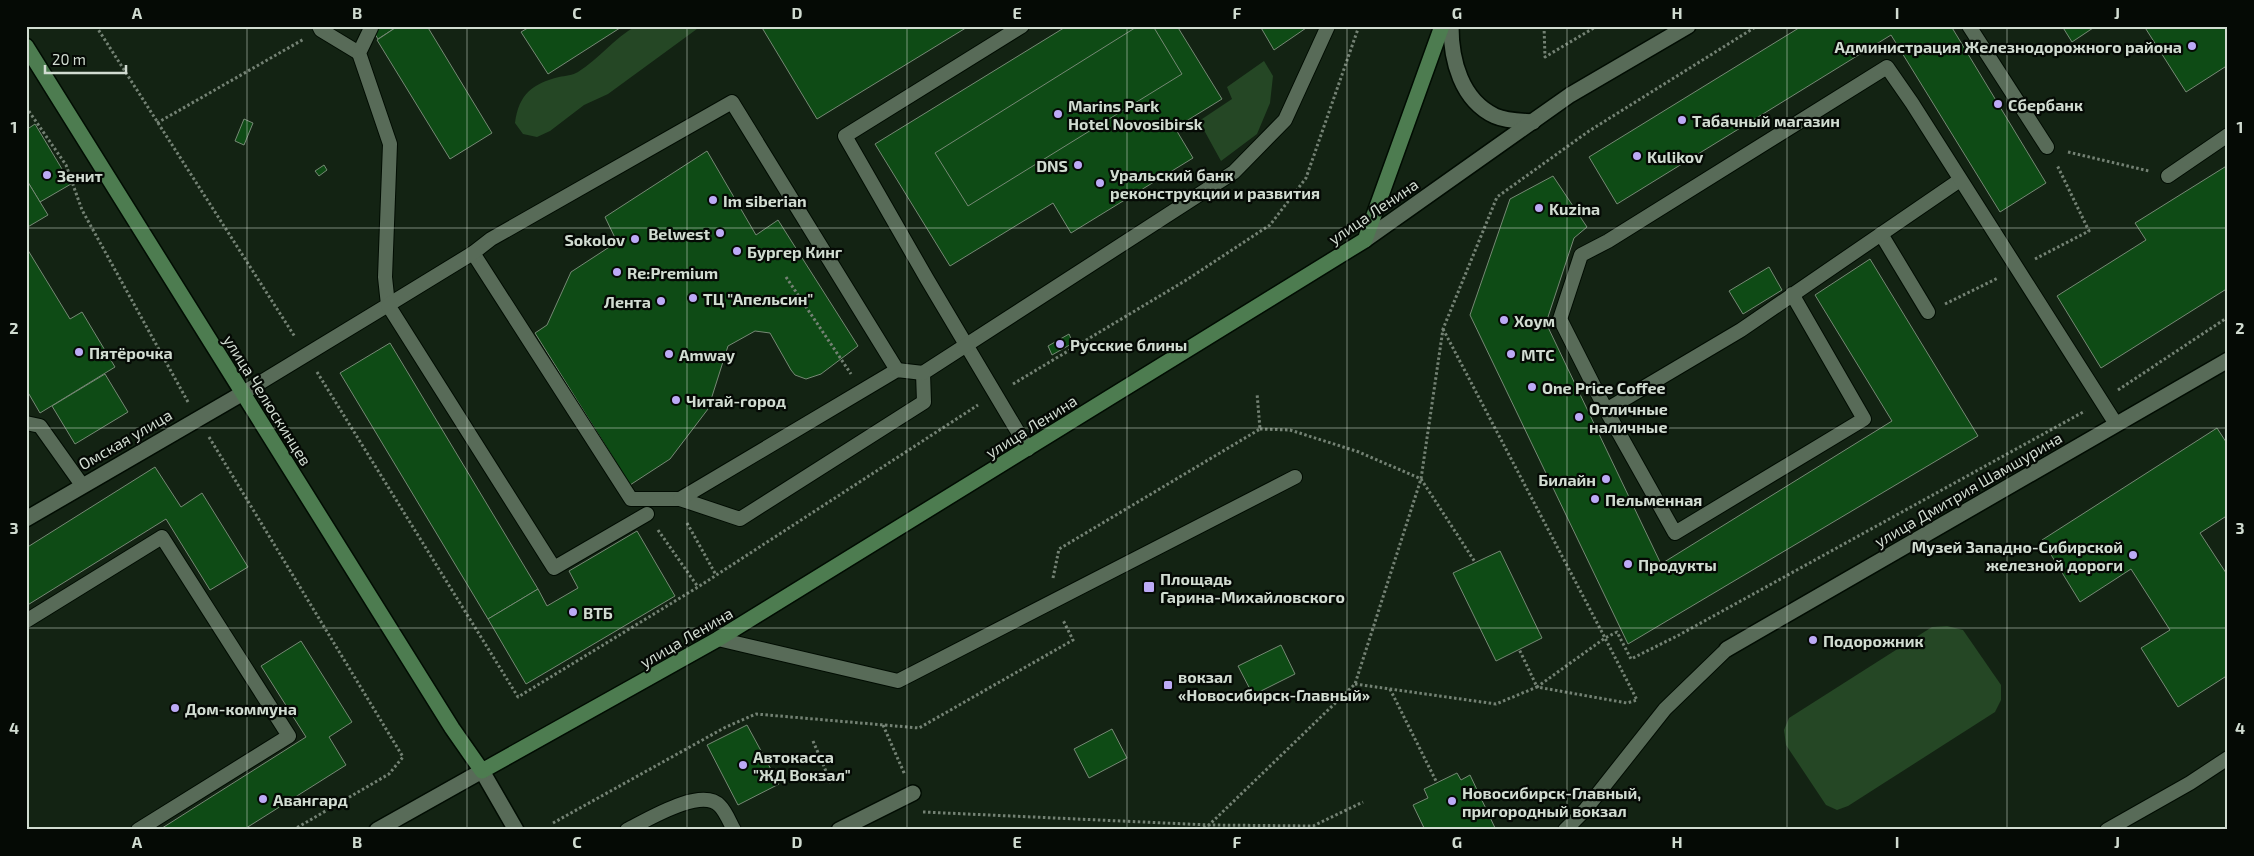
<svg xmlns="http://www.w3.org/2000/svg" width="2254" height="856" font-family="'Exo 2',sans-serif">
<rect width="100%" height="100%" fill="#132313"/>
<g fill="#254725">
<path d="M 636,26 L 701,26 L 608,94 L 584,105 L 550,131 L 537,137 L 523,134 L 515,123 C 519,94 532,84 559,77 C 565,76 573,75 578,72 C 599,59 614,38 636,26 Z"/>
<path d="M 1264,61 L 1273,76 L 1270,103 L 1257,134 L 1221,161 L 1199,121 L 1232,99 L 1227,87 Z"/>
<path d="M 1947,626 L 1963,630 L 2001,685 L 2001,700 L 1995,712 L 1848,806 L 1837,810 L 1826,805 L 1786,745 L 1784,730 L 1789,718 L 1932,627 Z"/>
</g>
<g fill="#0e4b15" stroke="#768975">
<path d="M 370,26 L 398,26 L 378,39 Z"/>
<path d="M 398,26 L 427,26 L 492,133 L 450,159 L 377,40 Z"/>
<path d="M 531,26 L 623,26 L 548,74 L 521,32 Z"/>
<path d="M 761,26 L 969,26 L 817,119 Z"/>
<path d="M 1067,26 L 1177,26 L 1222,99 L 1175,128 L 1193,158 L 1071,233 L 1053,203 L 950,266 L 875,144 Z"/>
<path d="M 1138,26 L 1153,26 L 1182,74 L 968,206 L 935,153 Z"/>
<path d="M 1260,26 L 1309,26 L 1274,50 Z"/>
<path d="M 1802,26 L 1951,26 L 2046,183 L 2000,212 L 1891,35 L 1617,204 L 1589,157 Z"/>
<path d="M 2062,26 L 2096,26 L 2072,42 Z"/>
<path d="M 2144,26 L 2228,26 L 2228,65 L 2186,92 Z"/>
<path d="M 244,119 L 253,123 L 244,145 L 235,141 Z"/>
<path d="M 35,124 L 71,184 L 40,202 L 26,179 L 26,130 Z"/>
<path d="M 707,151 L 756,235 L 778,220 L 858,346 L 821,374 L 806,379 L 795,375 L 791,370 L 770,333 L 755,331 L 728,346 L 708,409 L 670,459 L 630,485 L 535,333 L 547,325 L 571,272 L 617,242 L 605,217 Z"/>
<path d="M 324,165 L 327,170 L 319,176 L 315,171 Z"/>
<path d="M 2228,165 L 2228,288 L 2101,368 L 2057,296 L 2146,240 L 2135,223 Z"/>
<path d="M 1553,176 L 1587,227 L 1574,238 L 1546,323 L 1661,564 L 1892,421 L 1815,295 L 1870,259 L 1978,436 L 1628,644 L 1470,315 L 1510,199 Z"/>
<path d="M 26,179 L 48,215 L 26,228 Z"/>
<path d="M 26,247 L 70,319 L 82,312 L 115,367 L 40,413 L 26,389 Z"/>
<path d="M 1769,267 L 1782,290 L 1743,314 L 1729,291 Z"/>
<path d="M 1069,334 L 1073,343 L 1052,355 L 1048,346 Z"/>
<path d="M 390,343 L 538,589 L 488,619 L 340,373 Z"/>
<path d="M 105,374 L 128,412 L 75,444 L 52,406 Z"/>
<path d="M 2217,428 L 2228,445 L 2228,515 L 2200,533 L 2228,576 L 2228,675 L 2178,707 L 2141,648 L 2170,630 L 2131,569 L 2080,602 L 2042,540 Z"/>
<path d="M 155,467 L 181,507 L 202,493 L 248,567 L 210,590 L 166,519 L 26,606 L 26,548 Z"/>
<path d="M 637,531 L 675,596 L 526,684 L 488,619 L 538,589 L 547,606 L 578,588 L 569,571 Z"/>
<path d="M 1500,551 L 1542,638 L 1496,661 L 1453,573 Z"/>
<path d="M 301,641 L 352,722 L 329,737 L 346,765 L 243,830 L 159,830 L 306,737 L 261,666 Z"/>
<path d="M 1281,645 L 1295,674 L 1253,695 L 1238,666 Z"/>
<path d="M 747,725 L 779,784 L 738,805 L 707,745 Z"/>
<path d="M 1112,729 L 1127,758 L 1089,778 L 1074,749 Z"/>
<path d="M 1457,773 L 1461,780 L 1470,775 L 1496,830 L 1425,830 L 1413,805 L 1428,798 L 1424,789 Z"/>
</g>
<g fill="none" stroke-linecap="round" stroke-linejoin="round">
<g stroke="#010c02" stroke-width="16">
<g id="service">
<path d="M 319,26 L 321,30 L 359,53"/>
<path d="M 1022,26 L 845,136 L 927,279 L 1028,449"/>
<path d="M 1969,26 L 2047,147"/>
<path d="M 2168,176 L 2228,135"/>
<path d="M 1881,234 L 1928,312"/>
<path d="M 473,253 L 631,499 L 680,499 L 740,519 L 924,402 L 923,373 L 1234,172 L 1285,120 L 1328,26"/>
<path d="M 1792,294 L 1864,419 L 1675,533 L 1606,410 L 1741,330 L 1960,180"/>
<path d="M 243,393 L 388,305 L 385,277 L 390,144 L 359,53 L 371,28"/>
<path d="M 1606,410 L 1560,319 L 1581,255 L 1608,241 L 1887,67 L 1912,103 L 2116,424"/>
<path d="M 26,423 L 40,426 L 82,485"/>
<path d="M 680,499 L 897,370 L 923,373"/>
<path d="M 647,514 L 554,568 L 388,305 L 473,253 L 491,239 L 732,102 L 897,370"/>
<path d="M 26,621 L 162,537 L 289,736 L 138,830"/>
<path d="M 718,639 L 898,681 L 1295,477"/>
<path d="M 627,830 C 647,820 702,786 720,806 C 726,812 730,823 734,830"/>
<path d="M 1565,830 L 1585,810 L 1665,709 L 1727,649"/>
<path d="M 2107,830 L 2190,783 L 2228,758"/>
</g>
</g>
<g stroke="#010c02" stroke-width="18">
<g id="minor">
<path d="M 26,519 L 243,393"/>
<path d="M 1727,649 L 2228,360"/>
<path d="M 482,771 L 516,830"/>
<path d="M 839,830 L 913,793"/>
</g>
</g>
<g stroke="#010c02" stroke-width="18">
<g id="tertiary">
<path d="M 1451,26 C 1451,60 1461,100 1495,116 C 1506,121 1520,121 1533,122"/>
<path d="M 1365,240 L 1570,95 L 1688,26"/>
<path d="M 377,830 L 482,771"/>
</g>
</g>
<g stroke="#010c02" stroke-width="18">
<path id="secondary" d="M 26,46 L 452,728 L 482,771 L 718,639 L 1365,240 L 1442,26"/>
</g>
<g stroke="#748274" stroke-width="3" stroke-dasharray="2.5 2.5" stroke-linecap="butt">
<path d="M 96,26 L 295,337"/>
<path d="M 1544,26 L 1545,57 L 1597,26"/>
<path d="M 26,107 L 66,165 L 82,210 L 188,402"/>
<path d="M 157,123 L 304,39"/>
<path d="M 2068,152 L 2149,171"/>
<path d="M 2035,259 L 2089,231 L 2057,165"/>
<path d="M 786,277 L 851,374"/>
<path d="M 1945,304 L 1998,278"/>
<path d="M 1443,329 L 1605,638 L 1617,632 L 1631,659 L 1679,635 L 2085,411"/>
<path d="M 317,372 L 518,697 L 698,587 L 978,405"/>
<path d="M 1013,384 L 1188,279 L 1270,225 L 1306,178 L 1359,26"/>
<path d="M 2118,390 L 2228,317"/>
<path d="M 1260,429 L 1290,430 L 1359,452 L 1421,479 L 1475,562"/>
<path d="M 209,437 L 403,757 L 389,774 L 293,830"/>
<path d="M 687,523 L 716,575"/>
<path d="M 658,530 L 698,587"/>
<path d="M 1053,578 L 1059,549 L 1260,429 L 1257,393"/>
<path d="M 1355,684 L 1496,704 L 1537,687 L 1627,703 L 1637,700 L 1605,638 L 1537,687 L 1519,649"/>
<path d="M 1390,689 L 1437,783"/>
<path d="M 883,725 L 905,775"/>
<path d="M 813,741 L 831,783"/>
<path d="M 923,812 L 1209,825 L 1355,684 L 1421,479 L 1443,329 L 1497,197 L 1589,131 L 1757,26"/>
<path d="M 553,823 L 724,728 L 756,714 L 919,728 L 1073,640 L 1063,620"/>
<path d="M 1199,830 L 1209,825 L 1313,826 L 1363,802"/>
</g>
<use href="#service" stroke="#586b58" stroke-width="14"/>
<use href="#minor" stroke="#586b58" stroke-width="15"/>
<use href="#tertiary" stroke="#586b58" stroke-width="15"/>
<use href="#secondary" stroke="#4d7c50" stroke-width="15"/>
</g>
<path fill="none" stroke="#d1dcd1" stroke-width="1" stroke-opacity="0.55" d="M 247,26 L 247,830M 467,26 L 467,830M 687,26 L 687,830M 907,26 L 907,830M 1127,26 L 1127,830M 1347,26 L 1347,830M 1567,26 L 1567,830M 1787,26 L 1787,830M 2007,26 L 2007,830M 26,228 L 2228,228M 26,428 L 2228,428M 26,628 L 2228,628"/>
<g fill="#bcaaf6" stroke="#050a05" stroke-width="2">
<circle cx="2192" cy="46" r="5"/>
<circle cx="1998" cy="104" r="5"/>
<circle cx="1058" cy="114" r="5"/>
<circle cx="1682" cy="120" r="5"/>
<circle cx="1637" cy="156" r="5"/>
<circle cx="1078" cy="165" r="5"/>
<circle cx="47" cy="175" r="5"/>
<circle cx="1100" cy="183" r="5"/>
<circle cx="713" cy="200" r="5"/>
<circle cx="1539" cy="208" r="5"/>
<circle cx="720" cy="233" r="5"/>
<circle cx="635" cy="239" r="5"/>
<circle cx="737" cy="251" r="5"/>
<circle cx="617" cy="272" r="5"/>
<circle cx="693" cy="298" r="5"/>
<circle cx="661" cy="301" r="5"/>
<circle cx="1504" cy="320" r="5"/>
<circle cx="1060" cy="344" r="5"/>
<circle cx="79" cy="352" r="5"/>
<circle cx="669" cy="354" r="5"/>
<circle cx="1511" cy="354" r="5"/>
<circle cx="1532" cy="387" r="5"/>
<circle cx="676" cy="400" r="5"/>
<circle cx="1579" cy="417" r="5"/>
<circle cx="1606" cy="479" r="5"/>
<circle cx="1595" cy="499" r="5"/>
<circle cx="2133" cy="555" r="5"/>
<circle cx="1628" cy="564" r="5"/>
<rect x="1143" y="581" width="12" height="12" rx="2.5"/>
<circle cx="573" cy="612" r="5"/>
<circle cx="1813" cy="640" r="5"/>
<rect x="1163" y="680" width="10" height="10" rx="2.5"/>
<circle cx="175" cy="708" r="5"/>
<circle cx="743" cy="765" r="5"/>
<circle cx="263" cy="799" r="5"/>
<circle cx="1452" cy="801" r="5"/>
</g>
<g text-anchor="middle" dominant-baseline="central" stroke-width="4.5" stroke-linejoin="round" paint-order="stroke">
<g font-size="16" font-weight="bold" fill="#d1dcd1" stroke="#050a05" text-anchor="start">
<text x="2182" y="46" text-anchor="end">Администрация Железнодорожного района</text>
<text x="2008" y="104">Сбербанк</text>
<text x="1068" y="105">Marins Park<tspan x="1068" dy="18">Hotel Novosibirsk</tspan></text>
<text x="1692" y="120">Табачный магазин</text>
<text x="1647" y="156">Kulikov</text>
<text x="1068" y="165" text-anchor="end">DNS</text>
<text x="1110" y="174">Уральский банк<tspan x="1110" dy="18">реконструкции и развития</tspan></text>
<text x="57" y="175">Зенит</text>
<text x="723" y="200">Im siberian</text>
<text x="1549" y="208">Kuzina</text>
<text x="710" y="233" text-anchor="end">Belwest</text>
<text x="625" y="239" text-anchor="end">Sokolov</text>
<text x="747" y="251">Бургер Кинг</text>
<text x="627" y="272">Re:Premium</text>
<text x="703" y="298">ТЦ "Апельсин"</text>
<text x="651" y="301" text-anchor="end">Лента</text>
<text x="1514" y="320">Хоум</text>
<text x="1070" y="344">Русские блины</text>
<text x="89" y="352">Пятёрочка</text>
<text x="679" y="354">Amway</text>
<text x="1521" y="354">МТС</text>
<text x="1542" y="387">One Price Coffee</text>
<text x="686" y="400">Читай-город</text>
<text x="1589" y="408">Отличные<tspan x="1589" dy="18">наличные</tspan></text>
<text x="1596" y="479" text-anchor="end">Билайн</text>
<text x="1605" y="499">Пельменная</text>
<text x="2123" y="546" text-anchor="end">Музей Западно-Сибирской<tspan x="2123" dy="18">железной дороги</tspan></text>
<text x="1638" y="564">Продукты</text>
<text x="1160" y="578">Площадь<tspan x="1160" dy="18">Гарина-Михайловского</tspan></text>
<text x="583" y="612">ВТБ</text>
<text x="1823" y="640">Подорожник</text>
<text x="1178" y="676">вокзал<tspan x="1178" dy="18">«Новосибирск-Главный»</tspan></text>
<text x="185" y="708">Дом-коммуна</text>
<text x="753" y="756">Автокасса<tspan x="753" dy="18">"ЖД Вокзал"</tspan></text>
<text x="1462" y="792">Новосибирск-Главный,<tspan x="1462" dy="18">пригородный вокзал</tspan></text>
<text x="273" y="799">Авангард</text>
</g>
<g font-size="16" fill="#d1dcd1" stroke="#050a05">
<text transform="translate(1373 211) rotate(-34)">улица Ленина</text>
<text transform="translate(268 400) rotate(58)">улица Челюскинцев</text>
<text transform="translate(1031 426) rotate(-32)">улица Ленина</text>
<text transform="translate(125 439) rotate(-30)">Омская улица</text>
<text transform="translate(1968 489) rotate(-30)">улица Дмитрия Шамшурина</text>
<text transform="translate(686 637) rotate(-30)">улица Ленина</text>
</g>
</g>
<rect width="2254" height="856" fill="none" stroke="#050a05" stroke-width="55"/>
<path d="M45 65v8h81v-8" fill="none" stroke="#d1dcd1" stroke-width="2.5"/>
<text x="52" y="65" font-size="15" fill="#d1dcd1" stroke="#050a05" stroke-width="4" paint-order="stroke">20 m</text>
<rect x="28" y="28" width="2198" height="800" fill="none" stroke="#d1dcd1" stroke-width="2"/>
<g font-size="16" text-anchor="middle" font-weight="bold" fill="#d1dcd1">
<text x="137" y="19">A</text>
<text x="357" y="19">B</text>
<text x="577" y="19">C</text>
<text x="797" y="19">D</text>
<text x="1017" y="19">E</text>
<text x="1237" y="19">F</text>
<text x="1457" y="19">G</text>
<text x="1677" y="19">H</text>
<text x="1897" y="19">I</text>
<text x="2117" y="19">J</text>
<text x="14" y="133">1</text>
<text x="2240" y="133">1</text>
<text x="14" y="334">2</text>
<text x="2240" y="334">2</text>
<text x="14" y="534">3</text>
<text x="2240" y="534">3</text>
<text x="14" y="734">4</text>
<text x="2240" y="734">4</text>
<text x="137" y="848">A</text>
<text x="357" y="848">B</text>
<text x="577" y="848">C</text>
<text x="797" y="848">D</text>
<text x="1017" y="848">E</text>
<text x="1237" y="848">F</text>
<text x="1457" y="848">G</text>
<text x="1677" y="848">H</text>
<text x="1897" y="848">I</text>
<text x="2117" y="848">J</text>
</g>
</svg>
